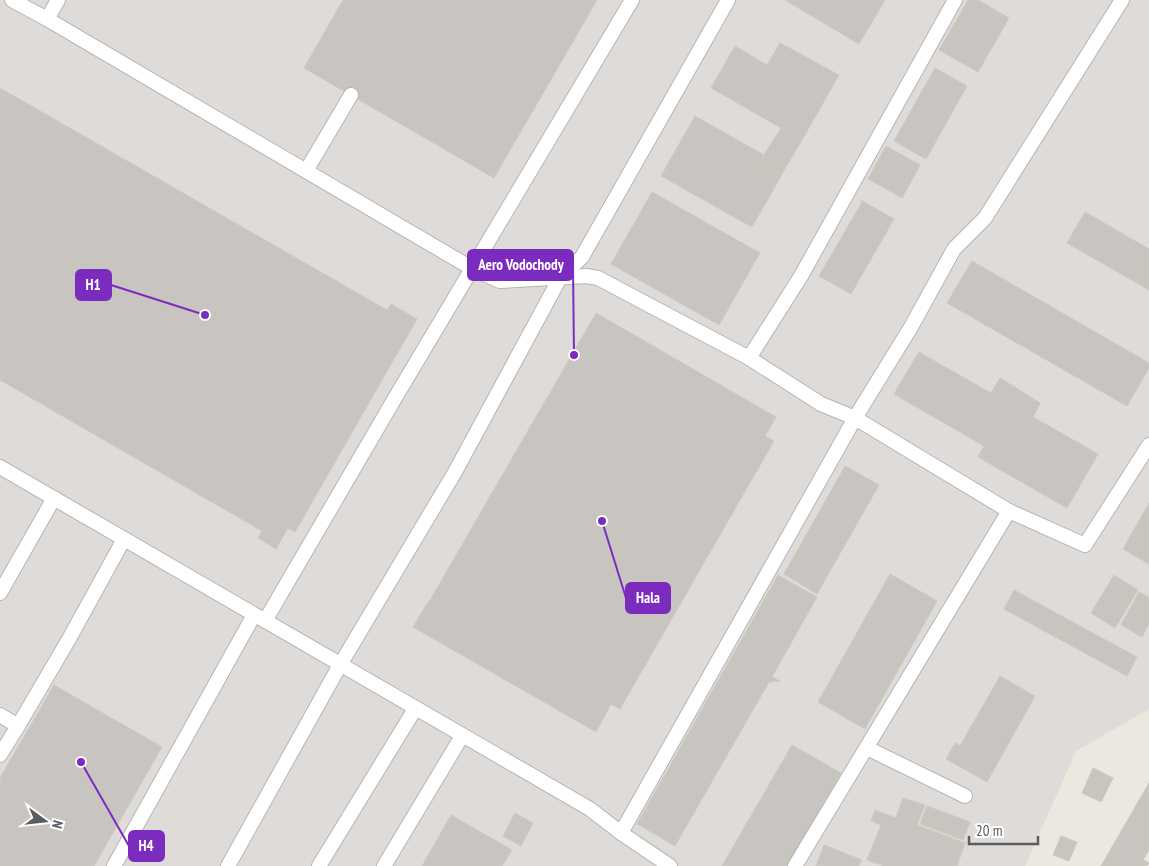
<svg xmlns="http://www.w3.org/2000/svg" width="1149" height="866" font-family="'PT Sans Narrow',sans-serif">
<rect width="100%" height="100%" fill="#ebe8e0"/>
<path fill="#dedbd8" d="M 0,0 L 1149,0 L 1149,709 L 1076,751 L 1025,866 L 0,866 Z"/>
<g fill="#c8c4c0" stroke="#cfc9bf">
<path d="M 343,0 L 597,0 L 494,178 L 304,68 Z"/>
<path d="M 785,0 L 885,0 L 859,44 Z"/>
<path d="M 968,0 L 978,0 L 1009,18 L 978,72 L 939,50 Z"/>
<path d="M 780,43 L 839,75 L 802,140 L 711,88 L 735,46 L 767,65 Z"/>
<path d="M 935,68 L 967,86 L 926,159 L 894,141 Z"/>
<path d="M 0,88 L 387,310 L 391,304 L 417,319 L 295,532 L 288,528 L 276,549 L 258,538 L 262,531 L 0,380 Z"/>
<path d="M 695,116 L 764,155 L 754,173 L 776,185 L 752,227 L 661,176 Z"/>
<path d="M 781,128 L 802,140 L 786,167 L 764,155 Z"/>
<path d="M 886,146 L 920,165 L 902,198 L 868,179 Z"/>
<path d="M 764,155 L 786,167 L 776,185 L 754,173 Z"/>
<path d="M 652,192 L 760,253 L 719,325 L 611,264 Z"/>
<path d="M 861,200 L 894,219 L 851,294 L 819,276 L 861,204 Z"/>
<path d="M 1085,212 L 1149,249 L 1149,290 L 1067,243 Z"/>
<path d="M 972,261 L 1149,363 L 1149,368 L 1127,406 L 947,303 Z"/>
<path d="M 596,313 L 776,417 L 765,436 L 774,441 L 620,709 L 611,704 L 596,732 L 413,627 L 428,602 L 429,602 Z"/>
<path d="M 919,352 L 991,393 L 1000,378 L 1040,403 L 1033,417 L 1098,454 L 1067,508 L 978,457 L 984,446 L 894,394 Z"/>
<path d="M 845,466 L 879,485 L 817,594 L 784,574 Z"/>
<path d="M 1149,503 L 1149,564 L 1123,549 Z"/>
<path d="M 890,574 L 937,601 L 865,729 L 818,702 Z"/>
<path d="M 778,575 L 817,597 L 772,677 L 780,681 L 769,682 L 675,846 L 637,824 Z"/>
<path d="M 1114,575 L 1138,590 L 1115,628 L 1091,613 Z"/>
<path d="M 1014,590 L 1067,619 L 1057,638 L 1004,609 Z"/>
<path d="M 1139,592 L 1149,597 L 1149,624 L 1142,637 L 1121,625 Z"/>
<path d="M 1067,619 L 1137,657 L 1127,676 L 1057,638 Z"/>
<path d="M 1000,676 L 1035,696 L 987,782 L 946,759 L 955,743 L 960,746 Z"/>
<path d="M 54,685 L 162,747 L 94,866 L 0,866 L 0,778 Z"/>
<path d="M 792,745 L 841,773 L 787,866 L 722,866 Z"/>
<path d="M 1093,768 L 1113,778 L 1101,802 L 1082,793 Z"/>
<path d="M 1149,783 L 1149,850 L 1143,860 L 1149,863 L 1147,866 L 1101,866 Z"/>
<path d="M 903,798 L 925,805 L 917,825 L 965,843 L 957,866 L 884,866 L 867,860 L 881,825 L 871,821 L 875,810 L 896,818 Z"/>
<path d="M 927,806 L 970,822 L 963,840 L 920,824 Z"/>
<path d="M 515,813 L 533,823 L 521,846 L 503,836 Z"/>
<path d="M 451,815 L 512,850 L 502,866 L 422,866 Z"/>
<path d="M 1061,836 L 1077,842 L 1069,861 L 1053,855 Z"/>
<path d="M 824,845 L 862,860 L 859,866 L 816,866 Z"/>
</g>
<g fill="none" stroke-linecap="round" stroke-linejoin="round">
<g stroke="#b3b6ba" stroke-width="16">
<g id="service">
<path d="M 12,0 L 47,19 L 58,0"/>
<path d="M 47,19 L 473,269 L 500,281 L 586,276 L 598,278 L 749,358 L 821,404 L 855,418 L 1009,511 L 1085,545 L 1149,445"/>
<path d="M 306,171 L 351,95"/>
<path d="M 749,358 L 801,276 L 955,0"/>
<path d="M 0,467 L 590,809 L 621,833 L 670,866"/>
<path d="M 0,593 L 54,498"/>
<path d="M 265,621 L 395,398 L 632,0"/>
<path d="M 0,715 L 18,726 L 69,639 L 124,539"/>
<path d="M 867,748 L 965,796"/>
<path d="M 0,755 L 18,726"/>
<path d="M 621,833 L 855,418 L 911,327 L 954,249 L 985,218 L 1122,0"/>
<path d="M 114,866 L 254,615"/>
<path d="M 228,866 L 340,665 L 455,472 L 560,278 L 582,257 L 728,0"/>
<path d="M 319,866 L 415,709"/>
<path d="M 384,866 L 462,736"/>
<path d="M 795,866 L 1009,511"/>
</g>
</g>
<use href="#service" stroke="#fff" stroke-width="14"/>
</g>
<path fill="none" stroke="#7b2cbf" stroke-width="2" d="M574 355L573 265M205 315L111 285M602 521L626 598M81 762L129 846"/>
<g fill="#7b2cbf" stroke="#fff" stroke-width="2">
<circle cx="574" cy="355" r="5"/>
<circle cx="205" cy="315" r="5"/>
<circle cx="602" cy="521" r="5"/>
<circle cx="81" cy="762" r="5"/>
</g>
<g fill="#7b2cbf" stroke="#7b2cbf" stroke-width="2">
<rect x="468" y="250" width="105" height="30" rx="5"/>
<rect x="76" y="270" width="35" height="30" rx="5"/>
<rect x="626" y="583" width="44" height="30" rx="5"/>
<rect x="129" y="831" width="35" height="30" rx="5"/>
</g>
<g font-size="15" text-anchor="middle" font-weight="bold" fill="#fff">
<text x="521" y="270">Aero Vodochody</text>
<text x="93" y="290">H1</text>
<text x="648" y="603">Hala</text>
<text x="146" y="851">H4</text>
</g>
<g transform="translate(45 821) rotate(105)" stroke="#ffffff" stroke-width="4" paint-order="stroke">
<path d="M0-4L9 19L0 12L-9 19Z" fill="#595c60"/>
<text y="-8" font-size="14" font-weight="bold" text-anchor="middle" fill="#595c60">N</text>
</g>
<path d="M969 836v8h69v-8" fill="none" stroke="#595c60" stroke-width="2.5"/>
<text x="976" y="836" font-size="15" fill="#595c60" stroke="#ffffff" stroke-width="4" paint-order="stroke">20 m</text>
</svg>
